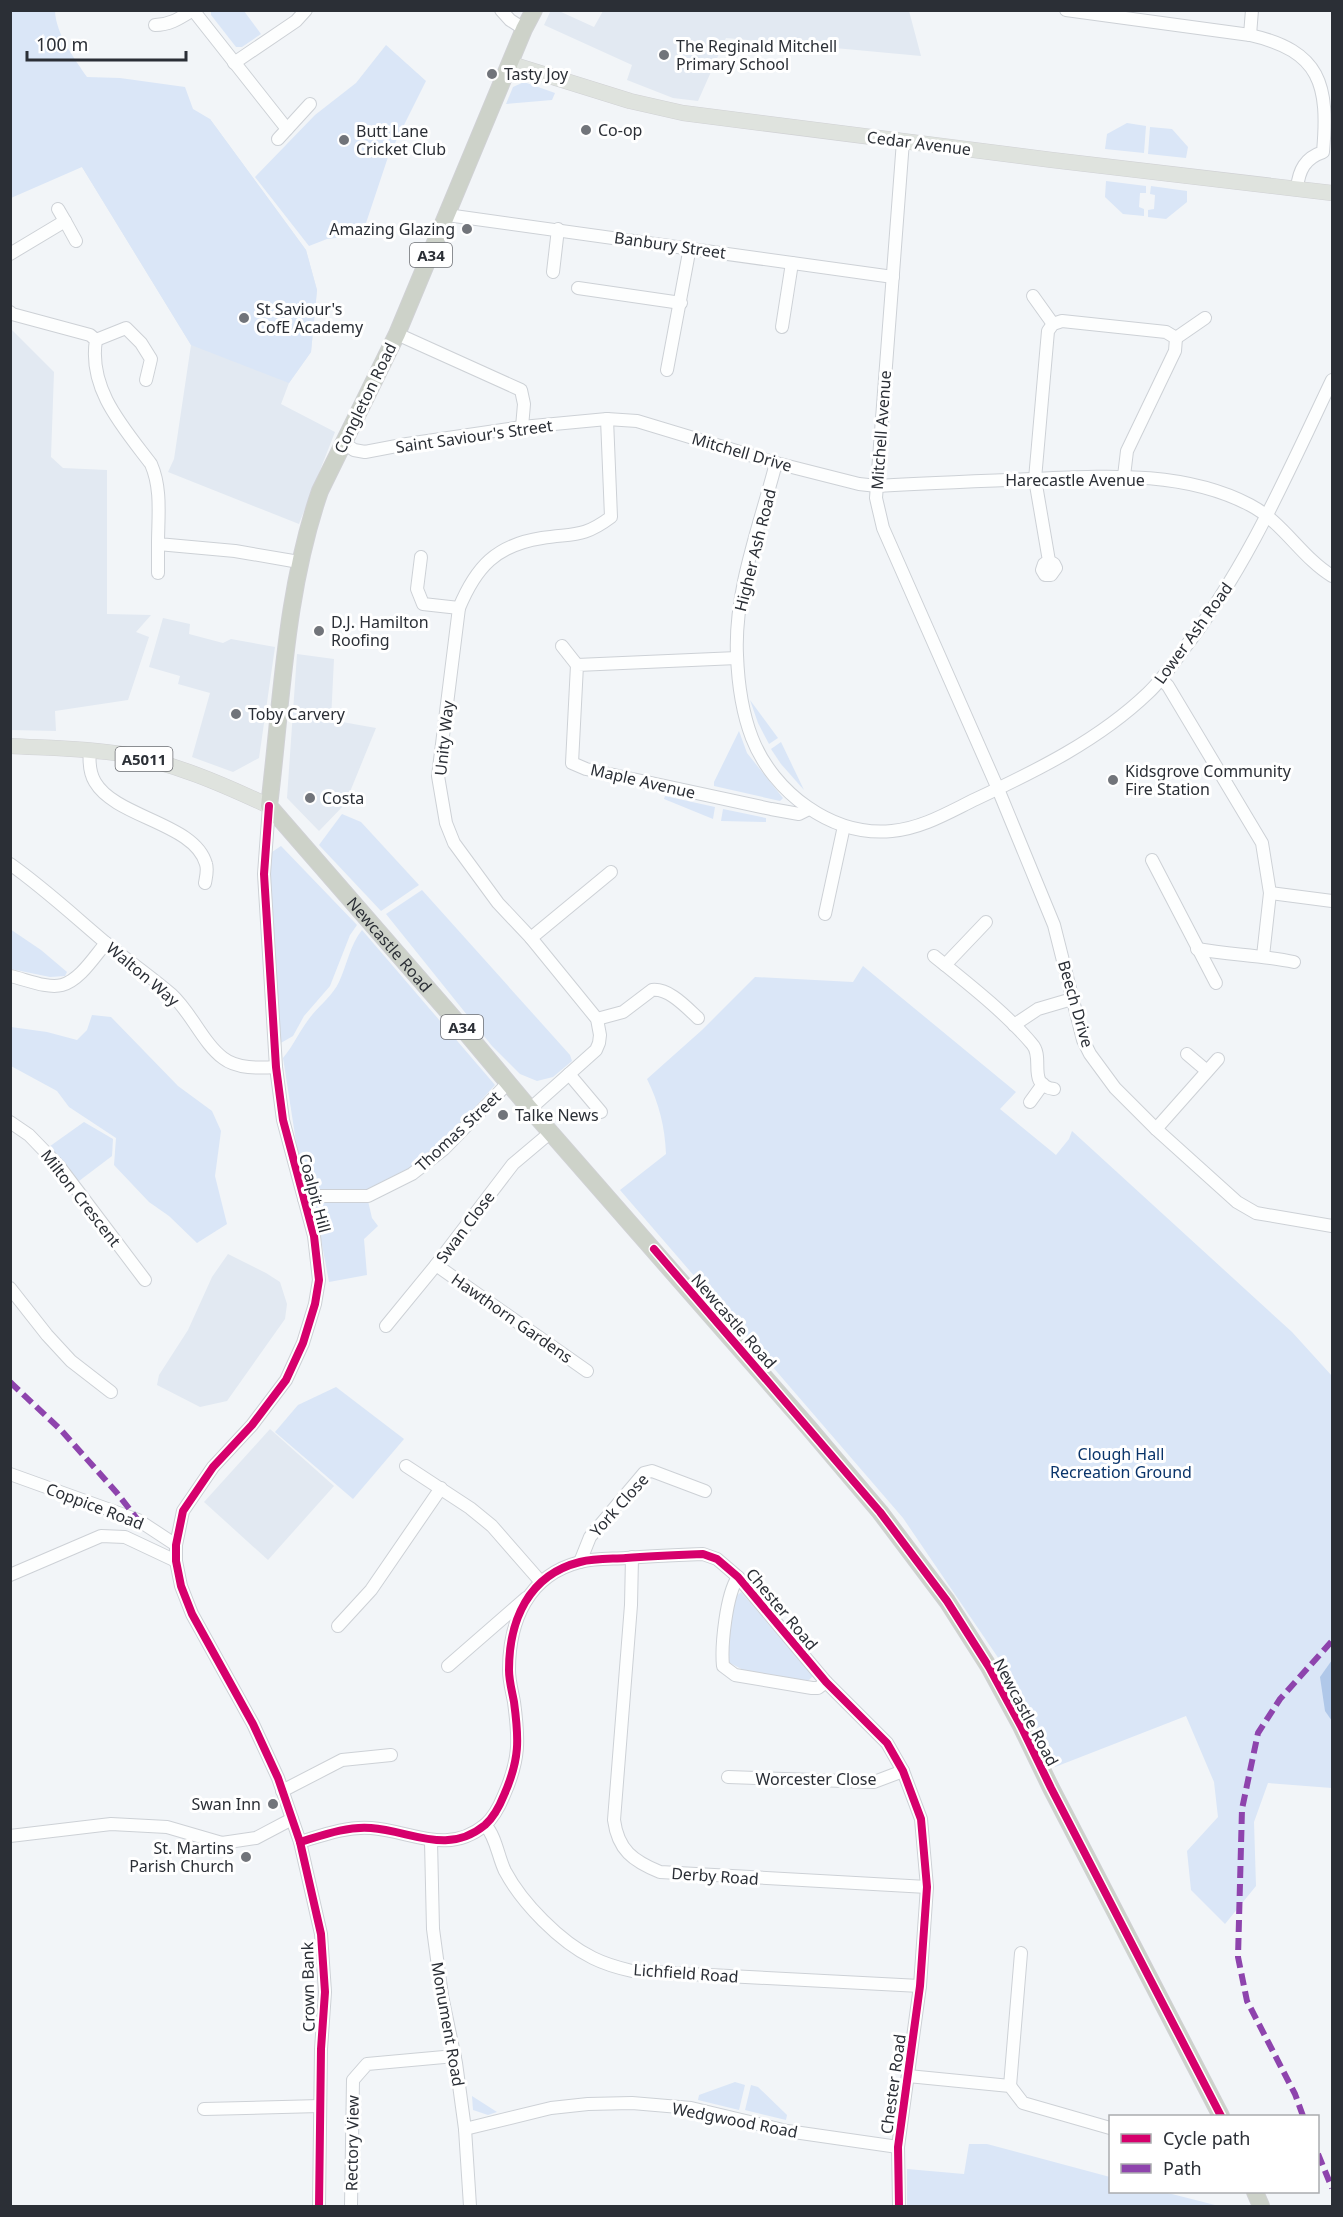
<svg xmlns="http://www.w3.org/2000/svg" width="1343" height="2217" font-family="'Noto Sans',sans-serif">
<rect width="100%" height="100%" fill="#f2f5f8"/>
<g fill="#e2e9f2">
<path d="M 551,10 L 559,11 L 594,27 L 603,11 L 909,11 L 921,56 L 726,38 L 698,101 L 673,98 L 627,80 L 632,65 L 544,25 Z"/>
<path d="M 210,119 L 306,250 L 317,290 L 311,352 L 289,383 L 281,404 L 335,432 L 299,524 L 168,472 L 174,459 L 191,345 L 82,167 Z"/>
<path d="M 11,329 L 54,372 L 51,457 L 63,468 L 107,470 L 107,614 L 151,615 L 136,632 L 149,637 L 128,700 L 55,711 L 56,731 L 11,730 Z"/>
<path d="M 163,618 L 190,624 L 189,634 L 223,643 L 231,639 L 275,647 L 259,758 L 233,772 L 192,757 L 210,693 L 178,684 L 180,676 L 149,667 Z"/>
<path d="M 297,654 L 334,659 L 331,720 L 376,728 L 345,804 L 319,831 L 287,798 Z"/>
<path d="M 228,1254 L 266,1273 L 280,1282 L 287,1304 L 285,1319 L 227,1401 L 200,1407 L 157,1385 L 159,1375 L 188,1330 L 212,1277 Z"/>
<path d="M 270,1429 L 334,1486 L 268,1560 L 204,1502 Z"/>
</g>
<g fill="#dae6f7">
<path d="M 11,10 L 55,11 C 56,34 74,58 87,77 L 120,78 L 185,87 L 193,109 L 210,119 L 306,250 L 317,290 L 311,352 L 289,383 L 191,345 L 82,167 L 11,198 Z"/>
<path d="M 211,11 L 244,11 L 261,34 L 242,47 L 236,47 L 211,15 Z"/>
<path d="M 386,45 L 426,81 L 388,157 L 362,235 L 327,239 L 309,246 L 255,177 L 315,115 L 356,83 Z"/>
<path d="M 524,82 L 555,93 L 552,100 L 506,104 L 513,87 Z"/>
<path d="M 1127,123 L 1146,126 L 1144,153 L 1105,149 L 1107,134 Z"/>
<path d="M 1150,127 L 1172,129 L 1188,147 L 1186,158 L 1148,154 Z"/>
<path d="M 1106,181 L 1146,186 L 1146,193 L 1140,193 L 1139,207 L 1144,209 L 1144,216 L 1123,214 L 1105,197 Z"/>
<path d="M 1151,186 L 1187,191 L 1187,202 L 1166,219 L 1148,217 L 1148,210 L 1154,209 L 1155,195 L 1150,194 Z"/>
<path d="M 750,700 L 778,738 L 769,744 L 758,723 Z"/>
<path d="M 739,731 L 747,753 L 783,798 L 780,801 L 714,786 L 714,782 Z"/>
<path d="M 781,742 L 804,790 L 781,764 L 771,749 Z"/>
<path d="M 665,796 L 715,807 L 713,819 L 664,799 Z"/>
<path d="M 723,809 L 766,818 L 766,822 L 721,821 Z"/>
<path d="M 342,814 L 361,822 L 419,885 L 381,911 L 319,845 Z"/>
<path d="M 281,846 L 357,925 L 350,935 L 330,986 L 304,1016 L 293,1036 L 279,1044 L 270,880 L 272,852 Z"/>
<path d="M 422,890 L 570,1055 L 572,1061 L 553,1077 L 537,1081 L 520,1074 L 492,1046 L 386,914 Z"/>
<path d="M 10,929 L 41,950 L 67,972 L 65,976 L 50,977 L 11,969 Z"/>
<path d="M 362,930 L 495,1085 C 459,1124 422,1173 369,1189 C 356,1193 324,1190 309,1190 L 297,1148 L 283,1058 C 294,1045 301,1028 312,1015 C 321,1004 333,995 339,982 C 347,965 350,945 362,930 Z"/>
<path d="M 863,966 L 1016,1092 L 1000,1109 L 1056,1155 L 1069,1139 L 1072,1131 L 1292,1332 L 1332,1376 L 1332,1788 L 1268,1783 L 1254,1822 L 1256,1886 L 1225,1924 L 1191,1890 L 1187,1851 L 1218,1817 L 1214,1782 L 1186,1716 L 1055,1767 L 999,1659 L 903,1518 L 620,1190 L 666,1154 C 665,1127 659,1103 647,1079 L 702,1030 L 755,977 L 853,982 Z"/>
<path d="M 92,1015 L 111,1017 L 178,1086 L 212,1111 L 221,1131 L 215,1176 L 227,1224 L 197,1243 L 169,1216 L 149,1202 L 114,1165 L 116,1138 L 69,1107 L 57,1091 L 11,1066 L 11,1027 L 47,1032 L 77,1040 L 87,1030 Z"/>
<path d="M 84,1122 L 113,1139 L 112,1156 L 75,1184 L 46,1149 Z"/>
<path d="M 368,1201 L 372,1218 L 378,1226 L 364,1239 L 367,1275 L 329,1282 L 314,1202 Z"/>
<path d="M 336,1387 L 404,1439 L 353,1499 L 275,1432 L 298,1405 Z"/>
<path d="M 741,1592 L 813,1676 L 806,1683 L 747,1672 L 728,1662 L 732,1600 Z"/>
<path d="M 735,2082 L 745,2085 L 739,2110 L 698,2100 L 699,2095 Z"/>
<path d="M 751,2085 L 758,2087 L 787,2115 L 786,2120 L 745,2110 Z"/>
<path d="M 472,2096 L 497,2112 L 488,2115 L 473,2110 Z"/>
<path d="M 969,2144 L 987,2144 L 1110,2177 L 1110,2192 L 1164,2192 L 1219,2206 L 907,2206 L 907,2169 L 964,2174 Z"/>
</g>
<path fill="#b0c8e9" d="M 1332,1660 L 1332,1721 L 1325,1711 L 1320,1677 Z"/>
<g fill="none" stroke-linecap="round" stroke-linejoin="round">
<g stroke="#cdd1d6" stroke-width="14">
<g id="minor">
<path d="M 193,10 L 287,129"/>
<path d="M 501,10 L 510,20 L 524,29"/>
<path d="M 1066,10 L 1250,35 C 1321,51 1329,85 1323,152 C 1305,158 1299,170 1297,188"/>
<path d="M 155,25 C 170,25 180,18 193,10"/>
<path d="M 1250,35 L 1252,10"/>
<path d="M 234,63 L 296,21 L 306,10"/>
<path d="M 278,139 L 310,104"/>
<path d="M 903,141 L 876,498 L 883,528 L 998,789 L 1054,925 L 1083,1040 L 1090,1054 L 1115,1088 L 1156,1129 L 1237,1202 L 1256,1213 L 1332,1226"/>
<path d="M 58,209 L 65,221"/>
<path d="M 447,215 L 893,277"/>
<path d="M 10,254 L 65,221 L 76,241"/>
<path d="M 553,272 L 558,229"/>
<path d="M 578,288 L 681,303"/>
<path d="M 1033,296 L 1053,324"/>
<path d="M 10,312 L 12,314 L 90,335 L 96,340 C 88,389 123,427 151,464 C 162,489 158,517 158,544 L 235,551 L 299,562"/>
<path d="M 782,327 L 792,263"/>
<path d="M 397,334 L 521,390 L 524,404 L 522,427"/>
<path d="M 1176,338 L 1205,318"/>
<path d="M 96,340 L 126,328 L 141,343 L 151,359 L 146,380"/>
<path d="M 667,370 L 690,247"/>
<path d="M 344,443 L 354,450 L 365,452 L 407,444 L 522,427 L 607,419 L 637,421 L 776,463 L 859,484 L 877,486 C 928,483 980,481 1031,479 C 1104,476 1183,470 1250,505 C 1283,522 1301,557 1332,576"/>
<path d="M 776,463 C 760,525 734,591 737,655 C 738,683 742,712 752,738 C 773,792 832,837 892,831 C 923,828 949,812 976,799 C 1036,771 1099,740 1148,693 C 1161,681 1172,665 1183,650 C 1247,568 1288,472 1332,380"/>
<path d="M 421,557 L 417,589 L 423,604 L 459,608"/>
<path d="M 1049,561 L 1044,564 L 1042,570 L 1045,575 L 1051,575 L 1056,568 L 1054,564 L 1049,561 L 1035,479 L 1048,331 L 1053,324 L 1062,321 L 1166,332 L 1176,338 L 1175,351 L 1127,451 L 1124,476"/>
<path d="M 158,573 L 158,544"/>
<path d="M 562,646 L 577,665"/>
<path d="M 737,658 L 577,665 L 572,763 L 586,769 L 771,809 L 799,814 L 809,809"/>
<path d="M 1161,679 L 1168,686 L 1262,843 L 1270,893 L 1263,956"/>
<path d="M 90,750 C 89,760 89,772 95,782 C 116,818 195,823 206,864 C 208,870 206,877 205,883"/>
<path d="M 269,806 L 264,874 L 276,1067 L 283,1120 L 314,1236 L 319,1280 L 315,1304 L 303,1343 L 286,1380 L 252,1425 L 213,1467 L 183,1511 L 176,1545 L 176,1561 L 181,1586 L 192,1614 L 253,1724 L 278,1778 L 300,1842 L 321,1934 L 325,1992 L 321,2049 L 319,2206"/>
<path d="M 1152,860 L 1216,983"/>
<path d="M 10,864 C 44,888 74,916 106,943 C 127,960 150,976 171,994 C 191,1012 203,1043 223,1058 C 237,1069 259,1068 276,1067"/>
<path d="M 1270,893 L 1332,901"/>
<path d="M 825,914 L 844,826"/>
<path d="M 531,938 L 611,872"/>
<path d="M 1197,949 C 1230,955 1262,955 1294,962"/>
<path d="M 934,956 C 966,982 1006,1013 1032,1044 C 1045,1058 1026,1085 1054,1089"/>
<path d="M 945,965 L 986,922"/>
<path d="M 10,976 C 25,979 47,989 62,985 C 80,980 94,957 106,943"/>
<path d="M 597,1019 L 623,1012 L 652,990 C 669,988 686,1007 698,1018"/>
<path d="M 1014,1025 L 1038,1009 L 1072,999"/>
<path d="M 1187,1054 L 1207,1071"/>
<path d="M 569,1074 L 601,1112"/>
<path d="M 1030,1102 L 1043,1084"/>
<path d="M 530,1109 L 596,1050 L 599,1043 L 600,1035 L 597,1019 L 531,938 L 498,903 L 454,843 L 446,823 L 438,776 L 459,608 C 476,567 496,545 542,538 C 574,533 583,538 611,517 L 607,419"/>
<path d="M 10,1122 L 29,1135 L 59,1166 L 145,1280"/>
<path d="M 1156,1129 L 1218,1059"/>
<path d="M 304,1199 L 315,1196 L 368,1196 L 412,1174 L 444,1149 L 508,1083"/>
<path d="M 436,1265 L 587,1371"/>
<path d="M 10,1288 L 47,1335 L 71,1361 L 111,1392"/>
<path d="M 386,1326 L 436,1265 L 513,1164 L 551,1132"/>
<path d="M 406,1466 L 470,1508 L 492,1526 L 541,1582"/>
<path d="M 10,1474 L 138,1520 L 176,1545"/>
<path d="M 632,1557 L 631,1605 L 614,1820 C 618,1850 633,1861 660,1872 L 927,1887"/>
<path d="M 580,1562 L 590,1537 L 644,1473 L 652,1471 L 705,1491"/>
<path d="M 10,1575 L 101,1536 L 125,1537 L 176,1561"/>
<path d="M 738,1577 C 726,1595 721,1646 723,1666 L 735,1675 L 812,1688 L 818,1688 L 826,1682"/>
<path d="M 338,1626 L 371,1590 L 441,1488"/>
<path d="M 448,1666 L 526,1598"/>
<path d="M 728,1777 L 874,1782 L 903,1771"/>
<path d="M 282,1791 L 342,1760 L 391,1755"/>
<path d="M 485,1825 C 496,1836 498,1857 505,1871 C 522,1903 560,1942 593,1958 C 605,1964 619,1968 632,1971 L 920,1986"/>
<path d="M 10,1836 L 111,1824 L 167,1827 L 222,1843 L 256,1838 L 292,1819"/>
<path d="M 431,1841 L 433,1929 L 442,1996 L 456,2063 L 465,2129 L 470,2206"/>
<path d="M 300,1842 C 323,1835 347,1826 371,1828 C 412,1831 447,1856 485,1825 C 494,1817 500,1805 504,1795 C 520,1759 519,1739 514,1702 C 512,1691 509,1681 509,1670 C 509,1621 528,1575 580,1562 C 595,1558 611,1559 626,1558 C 651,1556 677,1555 703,1554 L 717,1559 L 738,1577 L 826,1682 L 887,1743 L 903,1771 L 921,1819 L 927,1887 L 920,1986 L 898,2147 L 899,2206"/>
<path d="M 908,2076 L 1010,2086 L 1023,2103 L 1110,2128"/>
<path d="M 1010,2086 L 1021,1953"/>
<path d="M 204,2109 L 320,2106"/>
<path d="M 465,2129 L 551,2108 L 588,2104 L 632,2103 L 691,2108 L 787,2131 L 898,2147"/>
<path d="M 351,2206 L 353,2080 L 367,2064 L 455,2056"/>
</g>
</g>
<g stroke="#d0d1d4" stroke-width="16">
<g id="major">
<path d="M 511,64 L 630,101 L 683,113 L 1052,160 L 1332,193"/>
<path d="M 10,746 C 47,748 84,748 121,754 C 172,762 222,784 269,806"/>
</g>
</g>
<g stroke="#d0d1d4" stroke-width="18">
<g id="highway">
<path id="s1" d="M 534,10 L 524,29 L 397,334 L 320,491 C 285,592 282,700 269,806 L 463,1029 L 530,1109 L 809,1428 L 880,1512 L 947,1601 L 989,1667 L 1021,1726 L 1051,1788 L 1221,2116"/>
<path d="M 1255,2192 L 1261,2206"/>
</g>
</g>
<use href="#minor" stroke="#fdfefe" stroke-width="12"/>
<use href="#major" stroke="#dfe3de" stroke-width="15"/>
<use href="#highway" stroke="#cdd2c9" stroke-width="16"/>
<g stroke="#8e44ad" stroke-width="6" stroke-dasharray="12 6" stroke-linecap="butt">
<path d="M 10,1382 L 61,1430 L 117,1493 L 138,1520"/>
<path d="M 1303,2116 L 1295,2094 L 1247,2001 L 1238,1957 L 1242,1809 L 1258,1733 L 1280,1699 L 1332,1641"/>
<path d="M 1318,2154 L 1332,2188"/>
</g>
<g stroke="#fff" stroke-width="11">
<g id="cycleway">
<path d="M 269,806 L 264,874 L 276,1067 L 283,1120 L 314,1236 L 319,1280 L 315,1304 L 303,1343 L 286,1380 L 252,1425 L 213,1467 L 183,1511 L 176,1545 L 176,1561 L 181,1586 L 192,1614 L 253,1724 L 278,1778 L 300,1842 L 321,1934 L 325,1992 L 321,2049 L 319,2206"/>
<path d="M 654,1249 L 880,1512 L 947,1601 L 989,1667 L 1021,1726 L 1051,1788 L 1221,2116"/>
<path d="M 300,1842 C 323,1835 347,1826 371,1828 C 412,1831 447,1856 485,1825 C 494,1817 500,1805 504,1795 C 520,1759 519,1739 514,1702 C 512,1691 509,1681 509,1670 C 509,1621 528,1575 580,1562 C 595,1558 611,1559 626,1558 C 651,1556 677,1555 703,1554 L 717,1559 L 738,1577 L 826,1682 L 887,1743 L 903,1771 L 921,1819 L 927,1887 L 920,1986 L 898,2147 L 899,2206"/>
</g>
</g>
<use href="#cycleway" stroke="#d6006c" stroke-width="8"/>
</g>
<g fill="#71747a" stroke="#fff" stroke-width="2">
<circle cx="664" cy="55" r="6"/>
<circle cx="492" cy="74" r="6"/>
<circle cx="586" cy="130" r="6"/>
<circle cx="344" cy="140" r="6"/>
<circle cx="467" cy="229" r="6"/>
<circle cx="244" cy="318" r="6"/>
<circle cx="319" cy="631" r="6"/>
<circle cx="236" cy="714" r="6"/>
<circle cx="1113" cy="780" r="6"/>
<circle cx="310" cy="798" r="6"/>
<circle cx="503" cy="1115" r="6"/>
<circle cx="273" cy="1804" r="6"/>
<circle cx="246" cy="1857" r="6"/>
</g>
<g text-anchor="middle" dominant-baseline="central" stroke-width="6" stroke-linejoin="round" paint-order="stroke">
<g fill="#fff" stroke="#6b6d72" stroke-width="1.5">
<rect x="410" y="243" width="42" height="24" rx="4.5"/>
<rect x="115.5" y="747" width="57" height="24" rx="4.5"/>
<rect x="441" y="1015" width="42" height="24" rx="4.5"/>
</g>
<g font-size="15" font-weight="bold" fill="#2b2f36">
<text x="431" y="255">A34</text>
<text x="144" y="759">A5011</text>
<text x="462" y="1027">A34</text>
</g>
<g font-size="16" fill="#2b2f36" stroke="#fff" text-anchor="start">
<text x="676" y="46">The Reginald Mitchell<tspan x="676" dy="18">Primary School</tspan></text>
<text x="504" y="74">Tasty Joy</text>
<text x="598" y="130">Co-op</text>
<text x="356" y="131">Butt Lane<tspan x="356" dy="18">Cricket Club</tspan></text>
<text x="455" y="229" text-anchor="end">Amazing Glazing</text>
<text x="256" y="309">St Saviour's<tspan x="256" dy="18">CofE Academy</tspan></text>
<text x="331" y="622">D.J. Hamilton<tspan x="331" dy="18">Roofing</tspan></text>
<text x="248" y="714">Toby Carvery</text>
<text x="1125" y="771">Kidsgrove Community<tspan x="1125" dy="18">Fire Station</tspan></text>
<text x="322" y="798">Costa</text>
<text x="515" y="1115">Talke News</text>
<text x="261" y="1804" text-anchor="end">Swan Inn</text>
<text x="234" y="1848" text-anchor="end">St. Martins<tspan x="234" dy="18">Parish Church</tspan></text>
</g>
<g font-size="16" fill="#2b2f36" stroke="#fff">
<text transform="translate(919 143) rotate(7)">Cedar Avenue</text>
<text transform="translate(670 245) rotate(8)">Banbury Street</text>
<text transform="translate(365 398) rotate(-64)">Congleton Road</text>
<text transform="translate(881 430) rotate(-86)">Mitchell Avenue</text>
<text transform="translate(474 436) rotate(-8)">Saint Saviour's Street</text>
<text transform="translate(742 452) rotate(16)">Mitchell Drive</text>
<text x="1075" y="480">Harecastle Avenue</text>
<text transform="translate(755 550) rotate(-76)">Higher Ash Road</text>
<text transform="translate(1193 633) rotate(-54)">Lower Ash Road</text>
<text transform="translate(444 738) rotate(-84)">Unity Way</text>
<text transform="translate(643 781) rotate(13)">Maple Avenue</text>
<text stroke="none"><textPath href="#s1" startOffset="1030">Newcastle Road</textPath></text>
<text transform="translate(143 974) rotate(40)">Walton Way</text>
<text transform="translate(1076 1004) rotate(74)">Beech Drive</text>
<text transform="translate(458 1131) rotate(-43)">Thomas Street</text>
<text transform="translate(315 1193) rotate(75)">Coalpit Hill</text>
<text transform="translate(81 1198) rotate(52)">Milton Crescent</text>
<text transform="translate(465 1227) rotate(-53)">Swan Close</text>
<text transform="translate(512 1318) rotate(35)">Hawthorn Gardens</text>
<text transform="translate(734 1321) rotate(49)">Newcastle Road</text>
<text transform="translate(619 1505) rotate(-48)">York Close</text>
<text transform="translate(95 1506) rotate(21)">Coppice Road</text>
<text transform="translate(782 1609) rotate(50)">Chester Road</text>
<text transform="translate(1026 1712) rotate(62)">Newcastle Road</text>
<text x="816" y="1779">Worcester Close</text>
<text transform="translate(715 1876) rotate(4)">Derby Road</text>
<text transform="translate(686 1973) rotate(4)">Lichfield Road</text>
<text transform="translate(308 1987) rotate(-91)">Crown Bank</text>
<text transform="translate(448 2024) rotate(80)">Monument Road</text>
<text transform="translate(893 2084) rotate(-82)">Chester Road</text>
<text transform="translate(735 2120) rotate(11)">Wedgwood Road</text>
<text transform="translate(352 2143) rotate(-89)">Rectory View</text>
</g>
<g font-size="16" fill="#09346a" stroke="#fff">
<text x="1121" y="1454">Clough Hall<tspan x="1121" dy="18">Recreation Ground</tspan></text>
</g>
</g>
<rect width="1343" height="2217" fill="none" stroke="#2b2f36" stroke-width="24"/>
<rect x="1109" y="2115" width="210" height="78" fill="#ffffff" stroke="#aaacaf" stroke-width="1.5"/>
<rect x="1121" y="2134" width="30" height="9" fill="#d6006c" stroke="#aaacaf" stroke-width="1.5"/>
<text x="1163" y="2145" font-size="18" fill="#2b2f36">Cycle path</text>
<rect x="1121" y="2164" width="30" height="9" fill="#8e44ad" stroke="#aaacaf" stroke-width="1.5"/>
<text x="1163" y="2175" font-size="18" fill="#2b2f36">Path</text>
<path d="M27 51v9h159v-9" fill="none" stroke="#2b2f36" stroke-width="3"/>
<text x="36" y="51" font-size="18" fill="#2b2f36" stroke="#ffffff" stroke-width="4.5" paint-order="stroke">100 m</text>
</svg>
